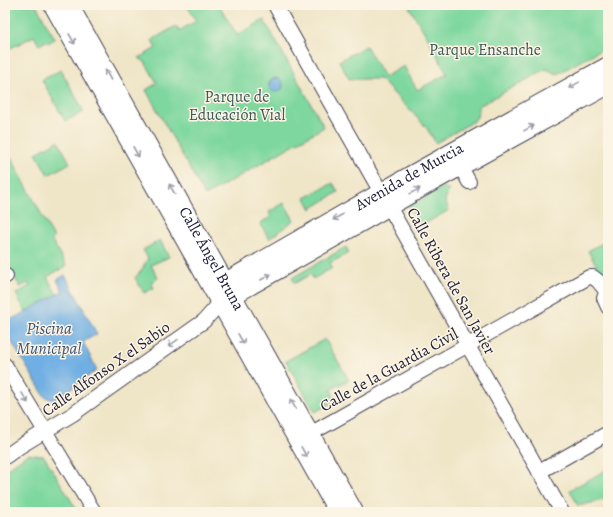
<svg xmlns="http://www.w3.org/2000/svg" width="613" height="517" font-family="Alegreya,serif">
<rect width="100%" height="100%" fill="#fcf5e5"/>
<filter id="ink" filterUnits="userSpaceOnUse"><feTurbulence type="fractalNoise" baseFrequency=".025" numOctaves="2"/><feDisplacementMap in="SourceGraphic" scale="8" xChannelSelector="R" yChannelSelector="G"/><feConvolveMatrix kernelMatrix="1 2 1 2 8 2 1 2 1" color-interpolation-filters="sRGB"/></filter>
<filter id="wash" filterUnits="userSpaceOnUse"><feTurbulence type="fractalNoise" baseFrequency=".012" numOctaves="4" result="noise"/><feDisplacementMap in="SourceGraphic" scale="16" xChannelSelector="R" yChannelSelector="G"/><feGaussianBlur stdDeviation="0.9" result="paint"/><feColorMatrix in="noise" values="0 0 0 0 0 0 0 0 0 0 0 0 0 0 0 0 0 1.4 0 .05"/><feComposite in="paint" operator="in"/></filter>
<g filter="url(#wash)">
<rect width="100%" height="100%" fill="#efe5c7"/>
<g fill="#7dd79e" stroke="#507c6c">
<path d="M 5,5 L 36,5 L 55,39 L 48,43 L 46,41 L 39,45 L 34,36 L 5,51 Z"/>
<path d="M 191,5 L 219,5 L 237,35 L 264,20 L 324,127 L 205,196 L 146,90 L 157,83 L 145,62 L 139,58 L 156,48 L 152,40 L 176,26 L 179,31 L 196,21 L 188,7 Z"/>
<path d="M 408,5 L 593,5 L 608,11 L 608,46 L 557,74 L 546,69 L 479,106 L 477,117 L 474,121 L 436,143 L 426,127 L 380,79 L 349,79 L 339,61 L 366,46 L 384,77 L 404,66 L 417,90 L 447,74 L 429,40 Z"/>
<path d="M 61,70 L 84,112 L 65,121 L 42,80 Z"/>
<path d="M 58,141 L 70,163 L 48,175 L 36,153 Z"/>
<path d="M 5,146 L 54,238 L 52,240 L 66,266 L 47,277 L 57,295 L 26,312 L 16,294 L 30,286 L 28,283 L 20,287 L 5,260 Z"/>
<path d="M 333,183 L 338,192 L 311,209 L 305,198 Z"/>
<path d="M 443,187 L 449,190 L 445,200 L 449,210 L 421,226 L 409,208 L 410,205 Z"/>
<path d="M 284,203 L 294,220 L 269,239 L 260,223 L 271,217 L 269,212 Z"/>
<path d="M 160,240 L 169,257 L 151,265 L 158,278 L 151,282 L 154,288 L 144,293 L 135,278 L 142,270 L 148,258 L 143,250 Z"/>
<path d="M 608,240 L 608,283 L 607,284 L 588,251 Z"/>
<path d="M 346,247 L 349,253 L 330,263 L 332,268 L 313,279 L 311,274 L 295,283 L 292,278 Z"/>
<path d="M 325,339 L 349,380 L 331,389 L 335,401 L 315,412 L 286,361 Z"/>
<path d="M 28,454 L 44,456 L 78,512 L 5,512 L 5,470 Z"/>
<path d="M 608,469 L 608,499 L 578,506 L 570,490 Z"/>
</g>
<g fill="#70afe3" stroke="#49688f">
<circle cx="276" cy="85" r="7"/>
<path d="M 65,275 L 97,334 L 83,342 L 97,370 L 54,400 L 45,397 L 5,331 L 5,323 L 63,291 L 57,280 Z"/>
</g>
</g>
<g filter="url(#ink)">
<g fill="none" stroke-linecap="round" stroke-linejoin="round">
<g stroke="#413f50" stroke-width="16">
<g id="minor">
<path d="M 275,5 L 562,512"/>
<path d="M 456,158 L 469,182"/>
<path d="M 5,276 L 6,276"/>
<path d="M 607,292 L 604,298 L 608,307"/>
<path d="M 5,365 L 94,512"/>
<path d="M 310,434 L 589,277 L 593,277 L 598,281 L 607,292"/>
<path d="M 5,457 L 19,447 L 73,414 L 204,321 L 220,303"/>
<path d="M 539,472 L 608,433"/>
</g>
</g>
<g stroke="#413f50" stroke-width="20">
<g id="major">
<path d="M 53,5 L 338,512"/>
<path id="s1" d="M 69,5 L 354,512"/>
<path id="s2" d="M 215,288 L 413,174 L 608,66"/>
<path d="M 223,301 L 421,188 L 608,85"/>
</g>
</g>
<use href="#minor" stroke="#fff" stroke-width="14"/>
<use href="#major" stroke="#fff" stroke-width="18"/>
</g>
<defs><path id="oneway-shaft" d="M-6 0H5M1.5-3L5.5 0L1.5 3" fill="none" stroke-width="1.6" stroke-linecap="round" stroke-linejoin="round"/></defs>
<g stroke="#9c9ca7">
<use href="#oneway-shaft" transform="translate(72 39) rotate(61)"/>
<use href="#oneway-shaft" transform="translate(108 75) rotate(-119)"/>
<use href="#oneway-shaft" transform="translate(574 85) rotate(151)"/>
<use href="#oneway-shaft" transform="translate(529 128) rotate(-29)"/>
<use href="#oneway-shaft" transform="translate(136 152) rotate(61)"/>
<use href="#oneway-shaft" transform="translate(172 189) rotate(-119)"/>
<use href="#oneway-shaft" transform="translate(415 191) rotate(-29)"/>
<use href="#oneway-shaft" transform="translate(338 217) rotate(150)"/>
<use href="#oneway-shaft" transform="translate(266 277) rotate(-30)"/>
<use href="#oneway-shaft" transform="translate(241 339) rotate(61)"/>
<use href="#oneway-shaft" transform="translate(173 343) rotate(145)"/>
<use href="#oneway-shaft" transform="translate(25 398) rotate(59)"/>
<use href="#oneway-shaft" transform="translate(293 404) rotate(-119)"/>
<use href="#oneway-shaft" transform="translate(304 452) rotate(61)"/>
</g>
</g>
<g text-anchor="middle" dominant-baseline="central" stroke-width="3" stroke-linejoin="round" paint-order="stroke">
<g font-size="16" fill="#3d5859" stroke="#fcf5e5">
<text x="485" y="50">Parque Ensanche</text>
<text x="237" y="97">Parque de<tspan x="237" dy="18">Educación Vial</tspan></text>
</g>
<g font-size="16" fill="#22223b" stroke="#fcf5e5">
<text stroke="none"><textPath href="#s2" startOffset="224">Avenida de Murcia</textPath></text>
<text stroke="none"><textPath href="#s1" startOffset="291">Calle Ángel Bruna</textPath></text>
<text transform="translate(451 281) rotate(61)">Calle Ribera de San Javier</text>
<text transform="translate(106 369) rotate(-35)">Calle Alfonso X el Sabio</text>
<text transform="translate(389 370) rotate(-29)">Calle de la Guardia Civil</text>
</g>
<g font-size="17" font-style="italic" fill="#3d5376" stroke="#fcf5e5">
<text x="49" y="328">Piscina<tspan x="49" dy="20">Municipal</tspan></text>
</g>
</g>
<rect width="613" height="517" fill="none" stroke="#fcf5e5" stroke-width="20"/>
</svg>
